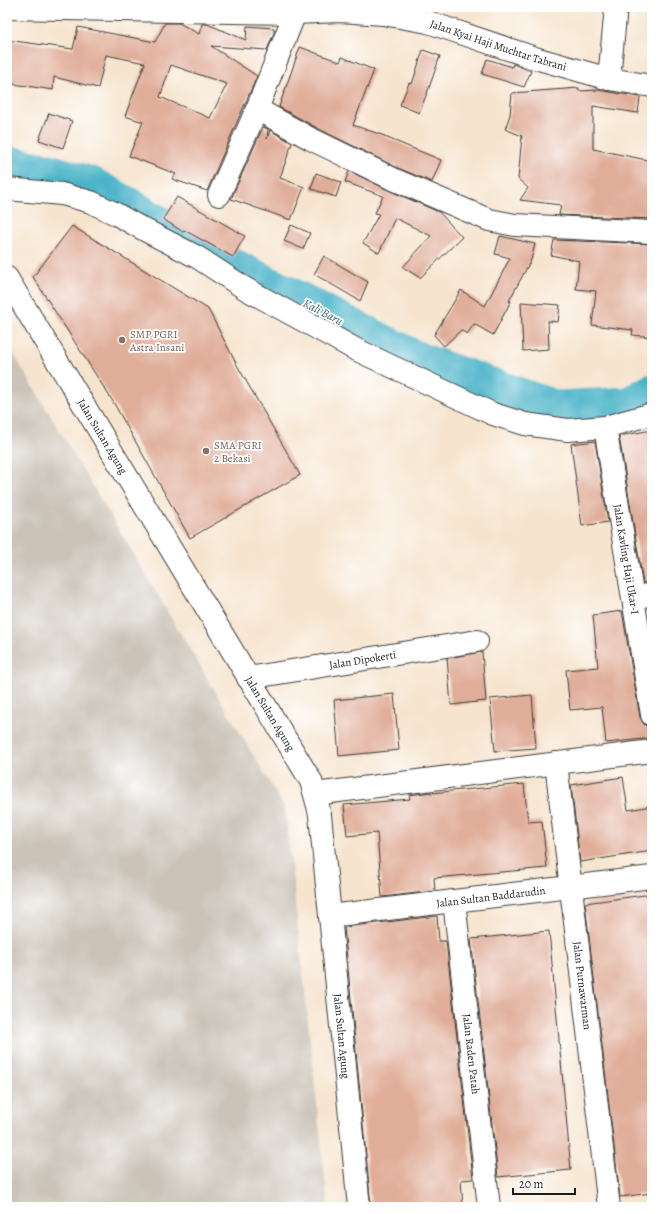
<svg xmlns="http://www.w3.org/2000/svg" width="659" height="1214" font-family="Alegreya,serif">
<rect width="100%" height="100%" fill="#fff"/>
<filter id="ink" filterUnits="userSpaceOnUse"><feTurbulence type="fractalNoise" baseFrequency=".025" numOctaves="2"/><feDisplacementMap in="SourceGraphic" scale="8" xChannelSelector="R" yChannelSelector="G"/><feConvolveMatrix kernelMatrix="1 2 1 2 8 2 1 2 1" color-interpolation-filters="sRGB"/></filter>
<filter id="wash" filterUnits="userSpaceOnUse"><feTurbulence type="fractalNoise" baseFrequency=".012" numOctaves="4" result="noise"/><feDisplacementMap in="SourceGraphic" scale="16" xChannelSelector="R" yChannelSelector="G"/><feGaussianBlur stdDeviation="0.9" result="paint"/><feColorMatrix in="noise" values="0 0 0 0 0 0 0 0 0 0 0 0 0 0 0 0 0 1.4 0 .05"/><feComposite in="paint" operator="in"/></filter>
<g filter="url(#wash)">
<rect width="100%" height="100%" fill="#f6e4ce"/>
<path fill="#cbc3b8" d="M 7,343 L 285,808 L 328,1207 L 7,1207 Z"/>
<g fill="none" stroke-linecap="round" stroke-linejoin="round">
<path stroke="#4bb4c9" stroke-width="37" d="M 7,164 L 45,171 L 91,185 L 131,207 L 216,258 L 420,361 L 557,409 L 629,405 L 652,392"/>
</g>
<g id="blocks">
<g fill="#e0ad99" fill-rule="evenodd">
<path d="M 165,23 L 179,23 L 199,34 L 202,24 L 207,24 L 246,40 L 247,26 L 274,28 L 274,33 L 267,50 L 211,46 L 257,76 L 207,191 L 172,179 L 176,174 L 129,156 L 143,122 L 125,116 L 145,63 L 106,55 L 98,88 L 54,77 L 53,90 L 7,83 L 7,40 L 73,49 L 78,27 L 155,42 ZM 171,65 L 227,84 L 210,118 L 160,97 Z"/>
<path d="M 300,47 L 340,62 L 342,57 L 374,70 L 353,125 L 385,136 L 385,137 L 441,160 L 432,182 L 398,168 L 317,128 L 279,107 Z"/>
<path d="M 423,50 L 440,56 L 429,88 L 419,113 L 400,105 L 409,83 L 412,84 Z"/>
<path d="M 487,59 L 512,67 L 513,64 L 531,71 L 524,87 L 482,74 Z"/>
<path d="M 579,88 L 579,91 L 598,90 L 640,97 L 638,113 L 593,106 L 593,149 L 652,161 L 652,219 L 559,215 L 561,205 L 520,200 L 528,188 L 518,179 L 522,136 L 505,129 L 510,115 L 512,93 Z"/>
<path d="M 49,113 L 72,121 L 63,148 L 39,140 Z"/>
<path d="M 263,127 L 268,129 L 267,139 L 270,130 L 292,143 L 280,178 L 304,187 L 291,220 L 231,199 Z"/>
<path d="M 349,171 L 388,190 L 439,212 L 462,237 L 420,278 L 403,267 L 431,236 L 395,218 L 379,253 L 363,243 L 379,214 L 375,213 L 383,196 L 345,182 Z"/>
<path d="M 316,173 L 341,182 L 336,197 L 311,189 Z"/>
<path d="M 177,197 L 245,236 L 233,257 L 184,230 L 183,232 L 163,219 Z"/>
<path d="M 291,225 L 310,233 L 303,249 L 284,241 Z"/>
<path d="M 72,226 L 208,309 L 237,365 L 300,475 L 190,538 L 112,400 L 33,277 Z"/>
<path d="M 500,236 L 535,244 L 531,260 L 509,301 L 511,301 L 493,335 L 474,324 L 467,334 L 461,330 L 444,346 L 434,335 L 461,290 L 485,306 L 510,258 L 495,254 Z"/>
<path d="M 554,240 L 652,244 L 652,267 L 647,285 L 652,285 L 652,337 L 632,335 L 633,330 L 592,325 L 596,291 L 576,289 L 579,261 L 551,255 Z"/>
<path d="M 324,256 L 368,282 L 360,301 L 314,274 Z"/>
<path d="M 521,302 L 560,305 L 558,322 L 548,321 L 549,349 L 523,351 Z"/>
<path d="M 652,430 L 652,582 L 643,583 L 619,436 Z"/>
<path d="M 595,441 L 608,522 L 582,526 L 571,444 Z"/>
<path d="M 622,611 L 640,717 L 643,723 L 647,727 L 652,727 L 652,738 L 606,743 L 602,707 L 570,710 L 566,670 L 598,667 L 593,615 Z"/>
<path d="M 482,652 L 486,701 L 451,705 L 447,658 Z"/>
<path d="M 394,694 L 399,750 L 339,756 L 334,700 Z"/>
<path d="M 532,695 L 536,748 L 495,751 L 490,699 Z"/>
<path d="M 623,777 L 628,810 L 652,806 L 652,851 L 580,862 L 571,785 Z"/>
<path d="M 524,784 L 528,822 L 542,821 L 547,868 L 434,878 L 435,891 L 382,897 L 377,833 L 347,836 L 344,805 L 410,799 L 409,795 L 431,792 L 431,793 Z"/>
<path d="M 652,894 L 652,1193 L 620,1197 L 585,903 Z"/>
<path d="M 437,916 L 439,941 L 446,941 L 473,1179 L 461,1180 L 463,1207 L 371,1207 L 344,927 Z"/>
<path d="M 549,931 L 571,1170 L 498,1177 L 471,939 Z"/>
</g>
</g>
</g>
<g filter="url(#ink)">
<use href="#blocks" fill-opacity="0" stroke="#3d3a37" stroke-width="1"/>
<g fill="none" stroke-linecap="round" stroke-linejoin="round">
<g stroke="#3d3a37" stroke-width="24">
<g id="street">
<path d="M 609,79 L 616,7"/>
<path d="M 257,109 L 311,139 L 393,179 L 489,220 L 515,225 L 652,232"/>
<path d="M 7,189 L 62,194 L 91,202 L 116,214 L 141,228 L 197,257 L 246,289 L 355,349 L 493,414 L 525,424 L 568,430 L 605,427 L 652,414"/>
<path d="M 219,195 L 257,109 L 295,13"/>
<path id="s1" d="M 7,278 L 311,781 L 318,806 L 320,815 L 359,1207"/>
<path id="s2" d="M 605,427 L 652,715"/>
<path d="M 633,598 L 652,594"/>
<path id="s3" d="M 248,678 L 477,641"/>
<path id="s4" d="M 556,763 L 609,1207"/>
<path d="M 315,794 L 652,751"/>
<path id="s5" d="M 454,901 L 489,1207"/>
<path id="s6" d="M 330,916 L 652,877"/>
</g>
</g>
<g stroke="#3d3a37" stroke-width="24">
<g id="secondary">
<path id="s7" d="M 7,8 L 295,13 L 340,11 L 383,14 L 428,22 L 535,58 L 609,79 L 652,86"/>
</g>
</g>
<use href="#street" stroke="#fff" stroke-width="22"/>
<use href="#secondary" stroke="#fff" stroke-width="22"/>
</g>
</g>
<g fill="#8d6e63" stroke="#fff" stroke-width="1.5">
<circle cx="122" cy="340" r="4"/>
<circle cx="206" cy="451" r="4"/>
</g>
<g text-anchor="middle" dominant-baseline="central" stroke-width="3.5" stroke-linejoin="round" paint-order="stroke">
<g font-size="11" fill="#1c1c1c" stroke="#fff">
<text stroke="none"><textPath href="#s7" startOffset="496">Jalan Kyai Haji Muchtar Tabrani</textPath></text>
<text stroke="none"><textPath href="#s1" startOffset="185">Jalan Sultan Agung</textPath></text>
<text stroke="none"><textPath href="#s2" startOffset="134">Jalan Kavling Haji Ukar-I</textPath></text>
<text stroke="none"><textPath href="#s3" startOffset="116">Jalan Dipokerti</textPath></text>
<text stroke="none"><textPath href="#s1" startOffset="509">Jalan Sultan Agung</textPath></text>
<text stroke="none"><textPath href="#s6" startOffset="162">Jalan Sultan Baddarudin</textPath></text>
<text stroke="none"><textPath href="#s4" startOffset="224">Jalan Purnawarman</textPath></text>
<text stroke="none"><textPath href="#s1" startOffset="845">Jalan Sultan Agung</textPath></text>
<text stroke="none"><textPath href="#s5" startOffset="154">Jalan Raden Patah</textPath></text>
</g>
<g font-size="11" fill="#785e54" stroke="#fff" text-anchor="start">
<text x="130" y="334">SMP PGRI<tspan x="130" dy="13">Astra Insani</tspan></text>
<text x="214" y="445">SMA PGRI<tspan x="214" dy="13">2 Bekasi</tspan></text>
</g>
<g font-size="12" font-style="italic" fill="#31606a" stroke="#fff">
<text transform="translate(323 312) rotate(27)">Kali Baru</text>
</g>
</g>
<rect width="659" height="1214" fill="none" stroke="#fff" stroke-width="24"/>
<path d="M513 1188v6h62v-6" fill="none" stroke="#1c1c1c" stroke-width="2"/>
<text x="519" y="1188" font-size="12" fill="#1c1c1c" stroke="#ffffff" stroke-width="3" paint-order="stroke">20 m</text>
</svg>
